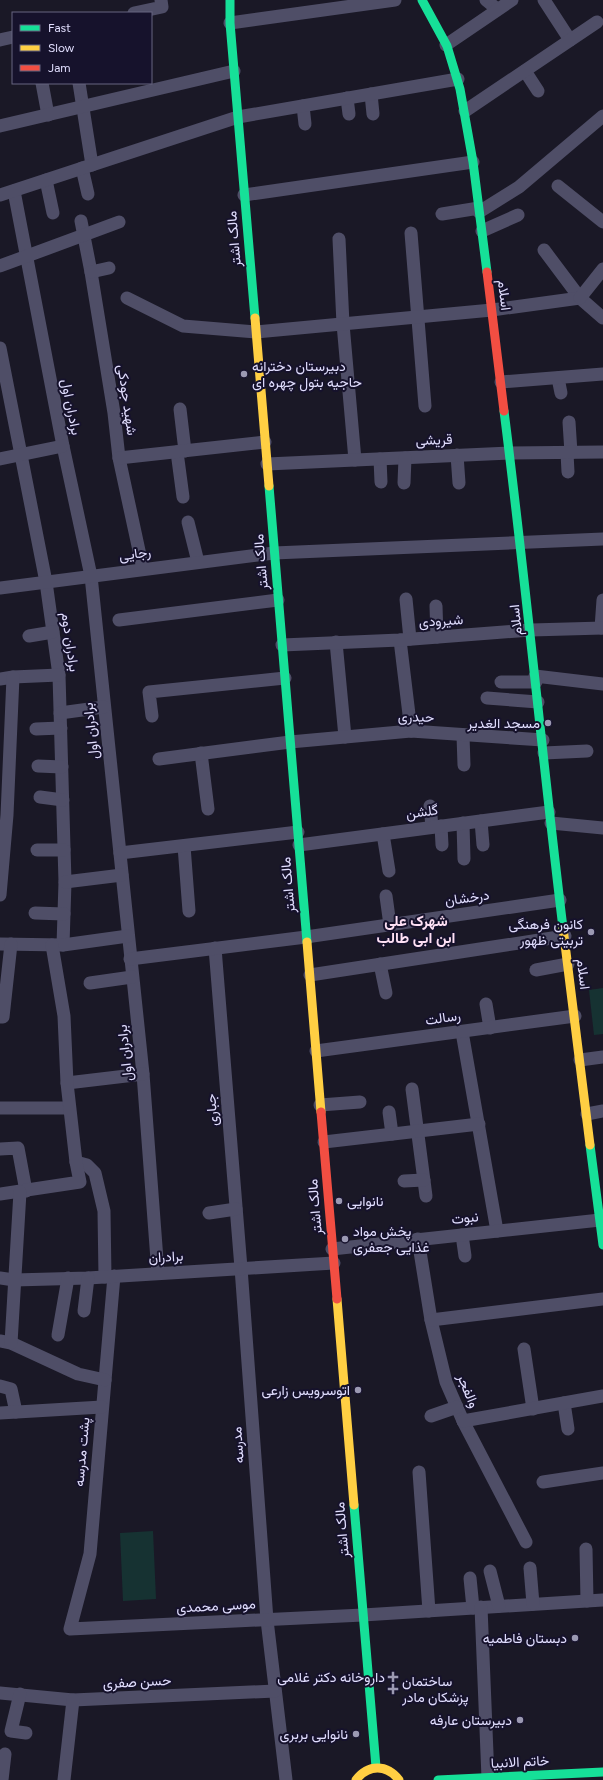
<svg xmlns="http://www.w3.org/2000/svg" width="603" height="1780" font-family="Figtree,Vazirmatn,sans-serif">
<rect width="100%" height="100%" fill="#1a1826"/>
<g fill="#163232">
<path d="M 603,988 L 603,1034 L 594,1035 L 589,990 Z"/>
<path d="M 153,1531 L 156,1599 L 123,1601 L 120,1533 Z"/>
</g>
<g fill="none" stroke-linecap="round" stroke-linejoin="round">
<g stroke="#4f4e67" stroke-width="13">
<path d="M 486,0 L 497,9"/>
<path d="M 544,0 L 570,40"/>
<path d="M 134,13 L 162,7 L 161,0"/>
<path d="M 230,23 L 395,0"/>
<path d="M 0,40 L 13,37"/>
<path d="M 446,45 L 512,0"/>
<path d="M 525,71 L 538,91"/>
<path d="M 42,83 L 48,115"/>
<path d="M 79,83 L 92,165"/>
<path d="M 371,94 L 373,114"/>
<path d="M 347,98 L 349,114"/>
<path d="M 303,106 L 305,124"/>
<path d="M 465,111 L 597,22"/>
<path d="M 0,126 L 234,71"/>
<path d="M 82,168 L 88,194"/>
<path d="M 46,180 L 53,213"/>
<path d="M 558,186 L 603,222"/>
<path d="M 14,191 L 63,446 L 91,576 L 143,1074 L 158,1273"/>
<path d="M 0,195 L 238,117 L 458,79"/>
<path d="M 244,195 L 473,162"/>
<path d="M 479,212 L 519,187 L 603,116"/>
<path d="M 442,214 L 479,208"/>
<path d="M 81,221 L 91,272 L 114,413 L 119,458 L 143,569"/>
<path d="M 482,231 L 518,215"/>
<path d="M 411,233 L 425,406"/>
<path d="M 339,239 L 343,324 L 355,460"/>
<path d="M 544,250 L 580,298 L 603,318"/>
<path d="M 0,266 L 119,222"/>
<path d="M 91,272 L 109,268"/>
<path d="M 127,298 L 183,326 L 256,332 L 492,310 L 580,298"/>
<path d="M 580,298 L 603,269"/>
<path d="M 0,348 L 46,582 L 59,675 L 65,882 L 63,945"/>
<path d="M 558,378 L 561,393"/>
<path d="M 501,382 L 603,374"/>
<path d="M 180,409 L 185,451"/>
<path d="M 569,422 L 571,453"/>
<path d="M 177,452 L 183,497"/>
<path d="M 567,453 L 568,472"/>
<path d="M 457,455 L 459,483"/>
<path d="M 119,458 L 265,442"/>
<path d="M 0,459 L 63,446"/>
<path d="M 380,459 L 381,482"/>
<path d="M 267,464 L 510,453 L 603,452"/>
<path d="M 404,483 L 405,458"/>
<path d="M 188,522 L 198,562"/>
<path d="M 0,588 L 274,553 L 603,539"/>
<path d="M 406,599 L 410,639"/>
<path d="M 436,606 L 437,637"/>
<path d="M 119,620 L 278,600"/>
<path d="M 601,628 L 603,600"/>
<path d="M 29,636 L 53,632"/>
<path d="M 400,640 L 411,731"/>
<path d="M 336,642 L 345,737"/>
<path d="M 282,645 L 400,640 L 531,630 L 603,628"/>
<path d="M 535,676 L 603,684"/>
<path d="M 0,679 L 13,677 L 59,675"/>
<path d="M 501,682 L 536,682"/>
<path d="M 487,698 L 538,702"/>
<path d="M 60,713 L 104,707"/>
<path d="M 152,716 L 149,692 L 285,678"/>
<path d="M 36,729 L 61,728"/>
<path d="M 463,735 L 464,765"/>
<path d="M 201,753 L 208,809"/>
<path d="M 544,753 L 587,751"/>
<path d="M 159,759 L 290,742 L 411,731 L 543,740"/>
<path d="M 38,766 L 62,767"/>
<path d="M 40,797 L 63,800"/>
<path d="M 430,806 L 432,827"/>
<path d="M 481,821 L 483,845"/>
<path d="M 463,823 L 464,859"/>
<path d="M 551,823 L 603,828"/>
<path d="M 441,826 L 442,845"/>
<path d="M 383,834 L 389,871"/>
<path d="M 299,845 L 549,812"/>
<path d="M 184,846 L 189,911"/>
<path d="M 37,850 L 64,850"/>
<path d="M 120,853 L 298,832"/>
<path d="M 65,882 L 122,875"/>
<path d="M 0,895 L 7,815 L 13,677"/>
<path d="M 386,896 L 390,925"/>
<path d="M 35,913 L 64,914"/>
<path d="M 0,944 L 63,945 L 128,936"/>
<path d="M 215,948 L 241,1268 L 267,1620 L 286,1780"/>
<path d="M 130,959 L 306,937 L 560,900"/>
<path d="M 380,964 L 386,993"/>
<path d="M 536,970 L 568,964"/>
<path d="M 310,975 L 565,936"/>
<path d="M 90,983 L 132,977"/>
<path d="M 486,1004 L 490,1028"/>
<path d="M 0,1017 L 3,1017 L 11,944"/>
<path d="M 462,1032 L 497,1231"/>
<path d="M 316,1051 L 575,1016"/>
<path d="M 580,1060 L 603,1057"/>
<path d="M 67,1083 L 143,1074"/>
<path d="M 412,1089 L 426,1196"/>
<path d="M 320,1105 L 360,1102"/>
<path d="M 0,1108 L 69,1108"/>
<path d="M 389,1112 L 392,1134"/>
<path d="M 587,1114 L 603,1111"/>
<path d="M 324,1142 L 479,1124"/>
<path d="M 0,1149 L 18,1148 L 26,1191"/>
<path d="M 76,1162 L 87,1165 L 95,1173 L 104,1211 L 105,1277"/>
<path d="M 404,1181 L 424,1180"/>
<path d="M 0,1194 L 80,1182 L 76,1162 L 67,1083 L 64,1016 L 52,945"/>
<path d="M 209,1213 L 236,1209"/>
<path d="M 462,1235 L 465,1256"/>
<path d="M 418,1239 L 431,1320 L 446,1382 L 463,1421 L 526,1542"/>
<path d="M 332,1249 L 600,1220"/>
<path d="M 114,1276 L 90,1554 L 70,1629 L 363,1615 L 603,1600"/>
<path d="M 0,1278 L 14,1280 L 88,1278 L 334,1263"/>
<path d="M 84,1311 L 88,1278"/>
<path d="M 431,1320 L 603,1299"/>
<path d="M 58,1335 L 68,1278"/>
<path d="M 0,1341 L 11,1343 L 78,1374 L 105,1380"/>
<path d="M 11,1343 L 20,1192"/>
<path d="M 524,1349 L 533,1409"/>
<path d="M 0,1386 L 11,1389 L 16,1412"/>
<path d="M 564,1403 L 568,1429"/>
<path d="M 0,1413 L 102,1407"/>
<path d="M 431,1416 L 457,1407"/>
<path d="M 463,1421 L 603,1396"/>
<path d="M 419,1472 L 429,1611"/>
<path d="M 543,1482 L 603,1473"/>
<path d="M 586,1549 L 587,1601"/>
<path d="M 530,1568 L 533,1604"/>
<path d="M 490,1571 L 499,1606"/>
<path d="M 470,1578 L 473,1608"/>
<path d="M 481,1607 L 488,1778"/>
<path d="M 0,1693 L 73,1700 L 275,1691"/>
<path d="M 20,1694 L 11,1731 L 26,1733"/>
<path d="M 2,1780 L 5,1754"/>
<path d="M 64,1780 L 73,1700"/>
</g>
<g stroke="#16e098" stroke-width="9">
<path d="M 230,0 L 230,23 L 255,318"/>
<path d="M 422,0 L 447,46 L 460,89 L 473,162 L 487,272"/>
<path d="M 504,411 C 526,583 542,756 563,928"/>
<path d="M 269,486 L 307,942"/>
<path d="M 590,1145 L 603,1245"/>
<path d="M 354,1505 L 376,1767"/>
<path d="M 438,1780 L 603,1772"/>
</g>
<g stroke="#ffcf43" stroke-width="9">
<path d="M 255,318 L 269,486"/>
<path d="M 563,928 L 590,1145"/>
<path d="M 307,942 L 321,1112"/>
<path d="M 337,1299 L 354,1505"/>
<path d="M 356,1780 C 368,1764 387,1764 399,1780"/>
</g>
<g stroke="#f24e42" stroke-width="9">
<path d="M 487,272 L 504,411"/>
<path d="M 321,1112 L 337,1299"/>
</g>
</g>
<g fill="#9b99b2" stroke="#16122c" stroke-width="1.5">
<circle cx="244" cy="374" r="4"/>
<circle cx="548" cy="723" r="4"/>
<circle cx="591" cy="932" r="4"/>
<circle cx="339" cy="1201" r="4"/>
<circle cx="345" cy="1239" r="4"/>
<circle cx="358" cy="1390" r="4"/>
<circle cx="575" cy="1638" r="4"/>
<path d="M391 1671h4v4h4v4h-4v4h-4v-4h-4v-4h4z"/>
<path d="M391 1683h4v4h4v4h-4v4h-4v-4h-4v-4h4z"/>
<circle cx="520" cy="1720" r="4"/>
<circle cx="356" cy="1734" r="4"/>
</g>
<g text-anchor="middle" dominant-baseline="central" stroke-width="4" stroke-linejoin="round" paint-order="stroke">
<g font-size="14" fill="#e1defe" stroke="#16122c">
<text transform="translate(234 239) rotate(-95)">مالک اشتر</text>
<text transform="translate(504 295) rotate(83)">اسلام</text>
<text transform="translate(127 400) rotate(82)">شهید جودکی</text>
<text transform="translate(71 407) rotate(79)">برادران اول</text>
<text transform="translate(434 440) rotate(-2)">قریشی</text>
<text transform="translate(135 554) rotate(-7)">رجایی</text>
<text transform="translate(261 562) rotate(-95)">مالک اشتر</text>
<text transform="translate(516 620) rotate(-96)">اسلام</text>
<text transform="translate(441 621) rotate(-4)">شیرودی</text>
<text transform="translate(70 642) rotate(82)">برادران دوم</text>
<text transform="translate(416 717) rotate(1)">حیدری</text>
<text transform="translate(91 731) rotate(-96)">برادران اول</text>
<text transform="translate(422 812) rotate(-8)">گلشن</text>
<text transform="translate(288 885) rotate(-95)">مالک اشتر</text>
<text transform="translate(467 898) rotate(-8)">درخشان</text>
<text transform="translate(583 974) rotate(83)">اسلام</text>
<text transform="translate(443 1018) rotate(-8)">رسالت</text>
<text transform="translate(125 1053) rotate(-96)">برادران اول</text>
<text transform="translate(212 1110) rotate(-95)">جباری</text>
<text transform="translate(315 1207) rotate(-95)">مالک اشتر</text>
<text transform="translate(465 1218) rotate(-6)">نبوت</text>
<text transform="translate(166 1257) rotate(-3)">برادران</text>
<text transform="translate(468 1391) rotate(68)">والفجر</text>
<text transform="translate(238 1445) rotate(-94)">مدرسه</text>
<text transform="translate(82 1452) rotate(-85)">پشت مدرسه</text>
<text transform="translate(342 1530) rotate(-95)">مالک اشتر</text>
<text transform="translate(216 1606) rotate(-3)">موسی محمدی</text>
<text transform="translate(137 1682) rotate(-3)">حسن صفری</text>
<text transform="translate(520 1762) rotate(-3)">خاتم الانبیا</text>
</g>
<g font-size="14" fill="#e1defe" stroke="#16122c" text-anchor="end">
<text x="252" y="366" text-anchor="start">دبیرستان دخترانه<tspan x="252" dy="16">حاجیه بتول چهره ای</tspan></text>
<text x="540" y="723">مسجد الغدیر</text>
<text x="583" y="924">کانون فرهنگی<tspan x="583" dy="16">تربیتی ظهور</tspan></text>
<text x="347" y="1201" text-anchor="start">نانوایی</text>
<text x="353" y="1231" text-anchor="start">پخش مواد<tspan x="353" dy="16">غذایی جعفری</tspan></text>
<text x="350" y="1390">اتوسرویس زارعی</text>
<text x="567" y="1638">دبستان فاطمیه</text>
<text x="385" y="1677">داروخانه دکتر غلامی</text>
<text x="402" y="1681" text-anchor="start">ساختمان<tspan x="402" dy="16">پزشکان مادر</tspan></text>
<text x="512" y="1720">دبیرستان عارفه</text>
<text x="348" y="1734">نانوایی بربری</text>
</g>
<g font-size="15" font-weight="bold" fill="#fee0f4" stroke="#16122c">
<text x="416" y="921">شهرک علی<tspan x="416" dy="17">ابن ابی طالب</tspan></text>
</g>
</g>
<rect x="12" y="12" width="140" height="72" fill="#16122c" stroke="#676480"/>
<rect x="20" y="25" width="20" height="6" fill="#16e098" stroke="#676480"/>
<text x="48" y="32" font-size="12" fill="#e1defe">Fast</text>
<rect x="20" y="45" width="20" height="6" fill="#ffcf43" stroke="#676480"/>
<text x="48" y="52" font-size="12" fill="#e1defe">Slow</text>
<rect x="20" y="65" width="20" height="6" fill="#f24e42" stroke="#676480"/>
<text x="48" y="72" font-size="12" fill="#e1defe">Jam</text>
</svg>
